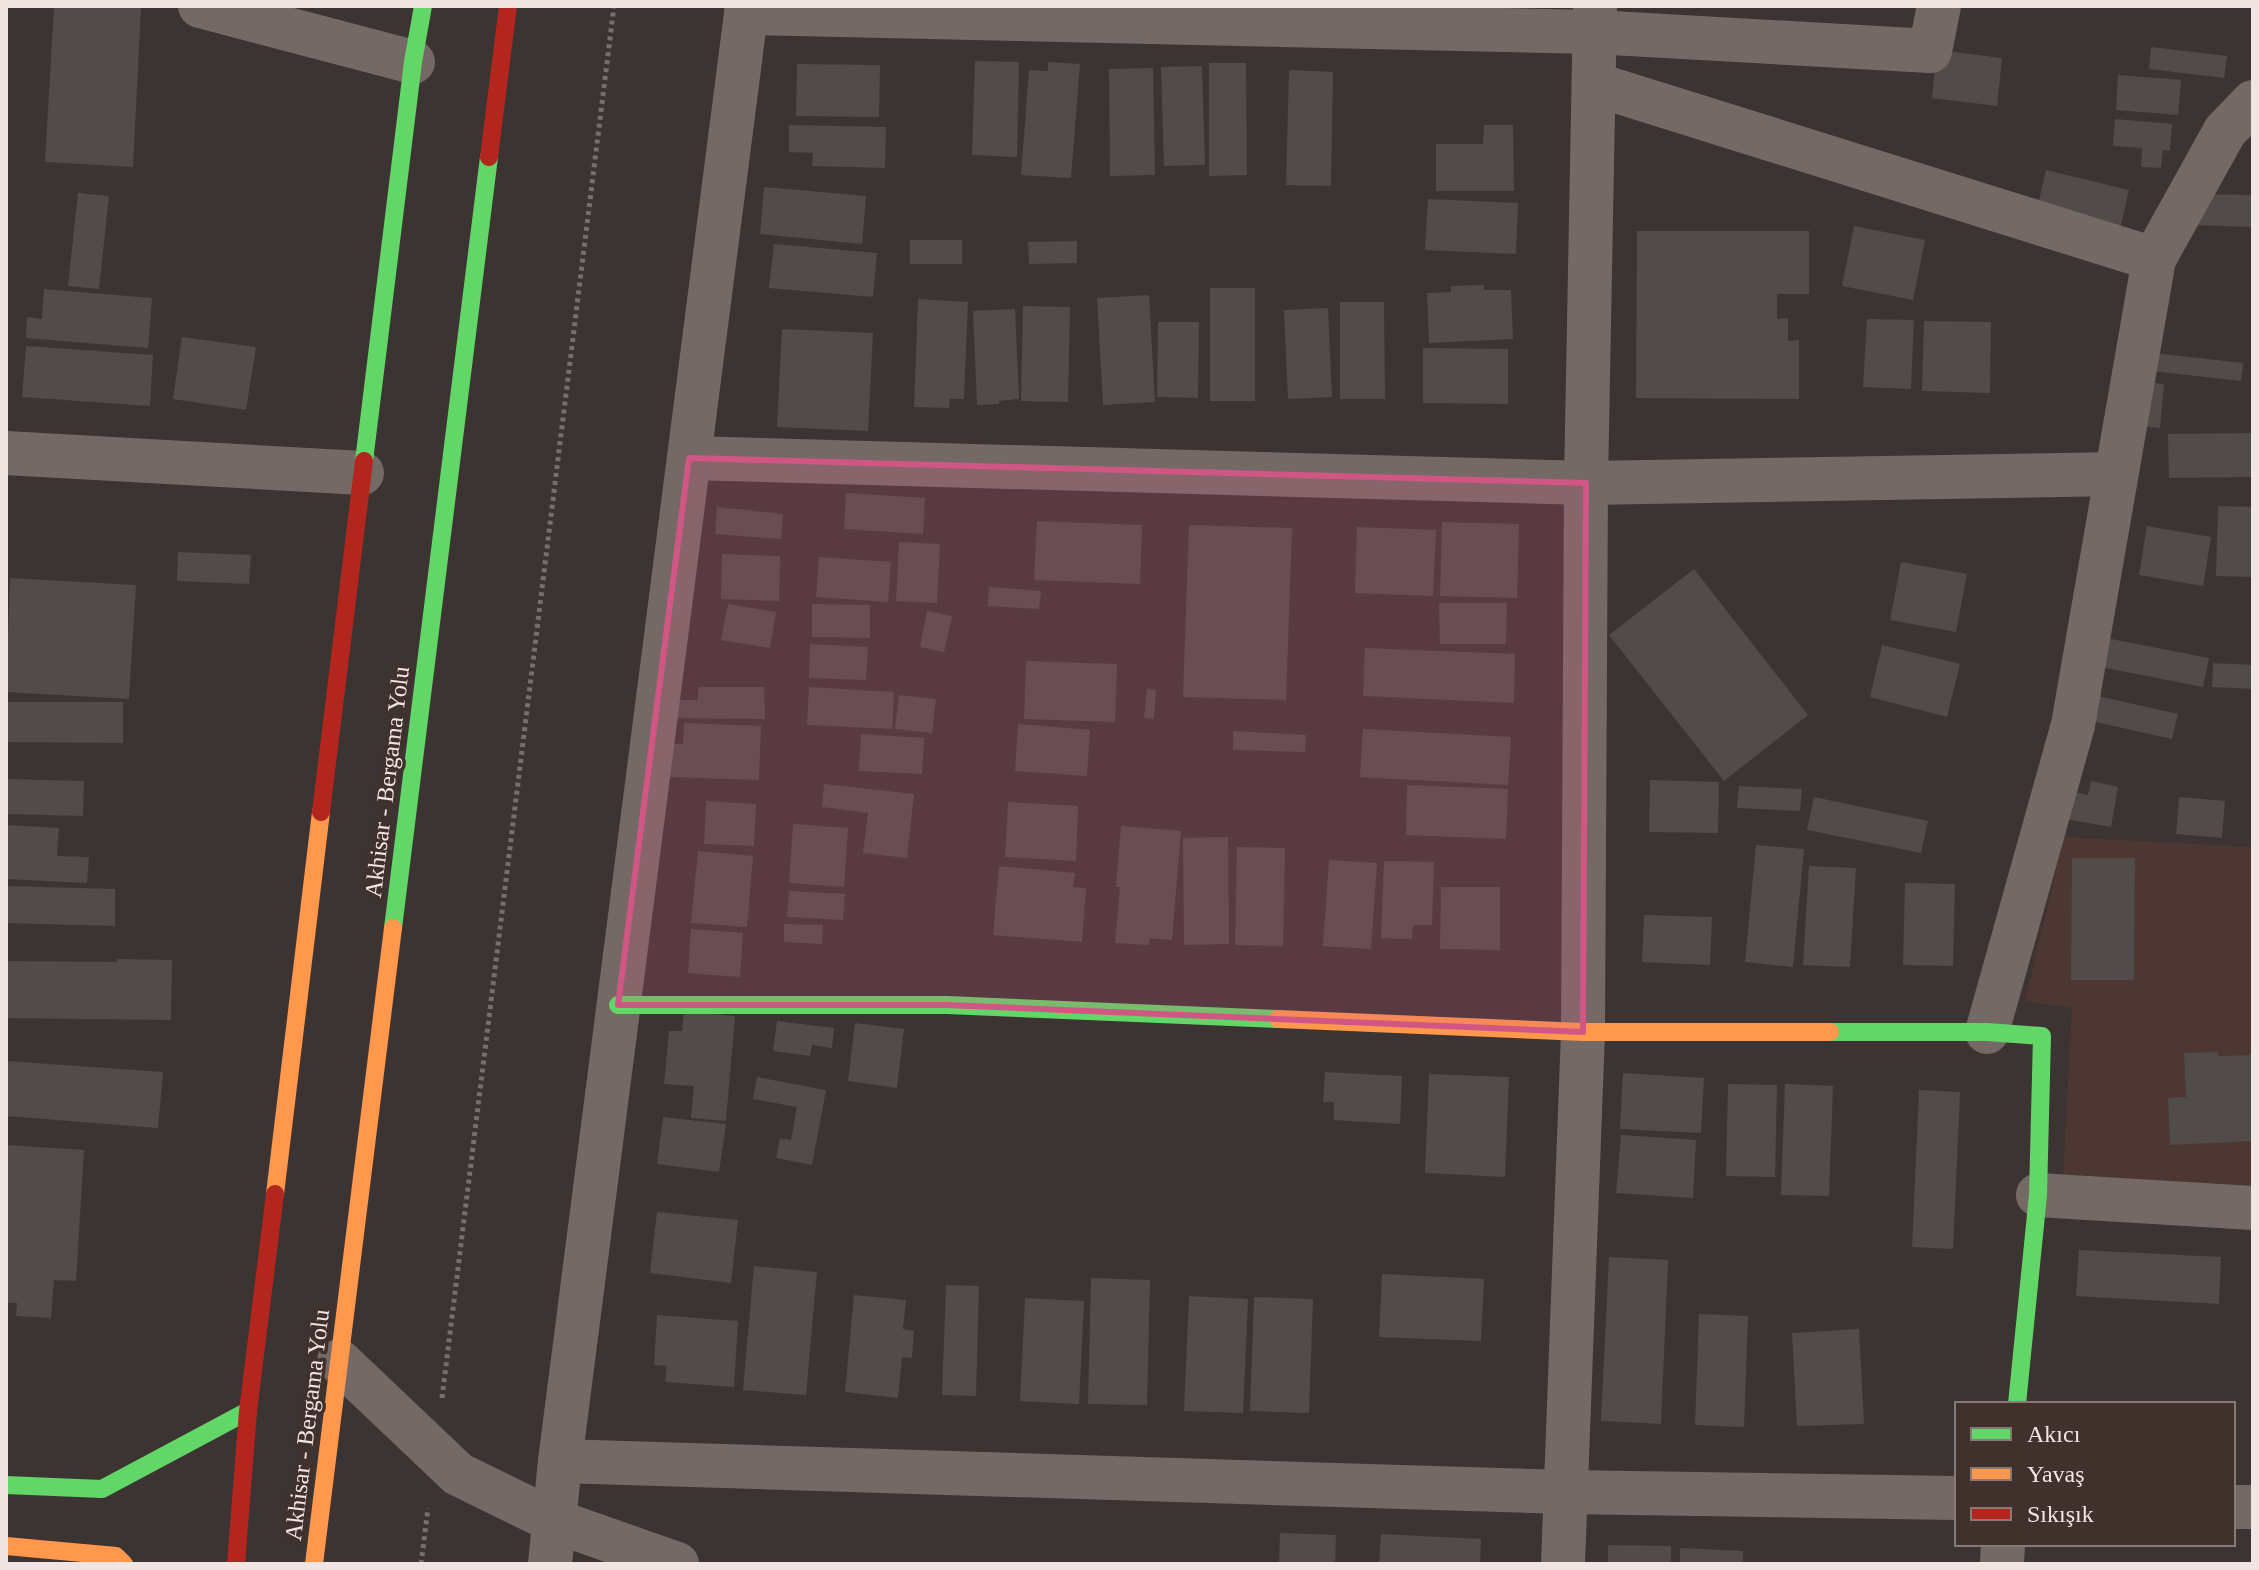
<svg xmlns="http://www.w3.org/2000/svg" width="2259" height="1570" font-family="Georgia,serif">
<rect width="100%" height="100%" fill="#3c3432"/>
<path fill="#4c3732" d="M 2064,837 L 2253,847 L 2253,1186 L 2063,1174 L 2072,1008 L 2025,1001 Z"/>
<g fill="#514b49">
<path d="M 54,6 L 141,8 L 133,167 L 45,162 Z"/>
<path d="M 2151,47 L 2227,56 L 2224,78 L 2149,69 Z"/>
<path d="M 1937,50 L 2002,58 L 1997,106 L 1932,98 Z"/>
<path d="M 975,61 L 1019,62 L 1017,157 L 972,155 Z"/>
<path d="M 1048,62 L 1080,64 L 1071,178 L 1021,175 L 1029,70 L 1048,71 Z"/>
<path d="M 1209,63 L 1246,63 L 1247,175 L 1209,176 Z"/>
<path d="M 797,64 L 880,65 L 879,117 L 796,116 Z"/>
<path d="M 1202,66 L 1205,165 L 1164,166 L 1161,67 Z"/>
<path d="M 1153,68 L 1155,175 L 1110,176 L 1109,69 Z"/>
<path d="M 1289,70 L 1333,72 L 1331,186 L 1286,185 Z"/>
<path d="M 2118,75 L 2181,80 L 2178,115 L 2116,110 Z"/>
<path d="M 2115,119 L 2172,124 L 2170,151 L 2163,150 L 2161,168 L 2141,167 L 2142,148 L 2113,146 Z"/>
<path d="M 789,125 L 886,127 L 885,168 L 812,166 L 813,153 L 789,152 Z"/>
<path d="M 1484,125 L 1513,125 L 1514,191 L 1436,191 L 1436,144 L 1483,144 Z"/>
<path d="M 2046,170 L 2129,190 L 2119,233 L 2036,213 Z"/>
<path d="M 764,187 L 866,196 L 862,244 L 760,234 Z"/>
<path d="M 78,193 L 109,196 L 99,289 L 68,286 Z"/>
<path d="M 2196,194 L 2253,195 L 2253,227 L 2195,225 Z"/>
<path d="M 1428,199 L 1518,203 L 1516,254 L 1425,250 Z"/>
<path d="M 1854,226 L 1925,240 L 1913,300 L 1842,286 Z"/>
<path d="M 1637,231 L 1809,231 L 1809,294 L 1777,294 L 1777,319 L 1788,318 L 1788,341 L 1799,340 L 1799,399 L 1636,398 Z"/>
<rect x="910" y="240" width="52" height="24"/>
<path d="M 1077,241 L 1077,263 L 1029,264 L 1028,242 Z"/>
<path d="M 774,244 L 877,253 L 873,297 L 769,288 Z"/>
<path d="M 1484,285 L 1484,290 L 1511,290 L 1513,339 L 1429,343 L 1427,293 L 1451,292 L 1451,286 Z"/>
<rect x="1210" y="288" width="45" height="113"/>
<path d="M 44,289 L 152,298 L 148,348 L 26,338 L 27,317 L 42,319 Z"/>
<path d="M 1149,295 L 1155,402 L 1103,405 L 1097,298 Z"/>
<path d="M 918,299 L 968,302 L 964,399 L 950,399 L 949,408 L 914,407 Z"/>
<path d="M 1340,302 L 1384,302 L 1385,399 L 1340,399 Z"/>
<path d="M 1023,306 L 1070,307 L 1068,402 L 1021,401 Z"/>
<path d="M 1328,308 L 1332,397 L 1288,399 L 1284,310 Z"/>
<path d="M 1015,309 L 1019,399 L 999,401 L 999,404 L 977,405 L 973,311 Z"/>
<path d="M 1867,319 L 1914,320 L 1911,389 L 1863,387 Z"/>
<path d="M 1924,321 L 1991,322 L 1990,393 L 1922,391 Z"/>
<path d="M 1158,322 L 1199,322 L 1198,398 L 1157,397 Z"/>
<path d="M 782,329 L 873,333 L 868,431 L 777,427 Z"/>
<path d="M 182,337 L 256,347 L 246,410 L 173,399 Z"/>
<path d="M 26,346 L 153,355 L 150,406 L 22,397 Z"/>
<path d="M 1423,348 L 1508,349 L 1508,404 L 1423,403 Z"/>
<path d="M 2145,352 L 2243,363 L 2241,381 L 2143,370 Z"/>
<path d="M 2144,382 L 2164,384 L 2160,428 L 2140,426 Z"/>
<path d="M 2253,433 L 2253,477 L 2169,478 L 2168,434 Z"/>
<path d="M 846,493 L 925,498 L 923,534 L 844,529 Z"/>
<path d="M 2218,506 L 2253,507 L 2253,577 L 2216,576 Z"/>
<path d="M 717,507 L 783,514 L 781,539 L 715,534 Z"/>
<path d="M 1037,521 L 1142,525 L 1140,584 L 1034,580 Z"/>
<path d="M 1442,522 L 1519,524 L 1517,598 L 1440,596 Z"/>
<path d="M 1189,525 L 1292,528 L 1286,700 L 1183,697 Z"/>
<path d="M 2147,526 L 2211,537 L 2203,586 L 2139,575 Z"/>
<path d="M 1357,527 L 1436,530 L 1433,596 L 1355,593 Z"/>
<path d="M 899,542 L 940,544 L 937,603 L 896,601 Z"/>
<path d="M 178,552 L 251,555 L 249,584 L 177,581 Z"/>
<path d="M 722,554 L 780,556 L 779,601 L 721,599 Z"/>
<path d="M 819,557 L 891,562 L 888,602 L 816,597 Z"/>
<path d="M 1901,562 L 1967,574 L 1956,632 L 1890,620 Z"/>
<path d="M 1694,569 L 1808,715 L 1724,781 L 1609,635 Z"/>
<path d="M 10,578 L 136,585 L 129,699 L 6,692 Z"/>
<path d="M 989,587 L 1041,591 L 1039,609 L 988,606 Z"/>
<path d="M 1439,603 L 1507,603 L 1506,644 L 1440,644 Z"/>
<path d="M 728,604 L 776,612 L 770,648 L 721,640 Z"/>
<path d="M 812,604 L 870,605 L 870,638 L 812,637 Z"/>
<path d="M 927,611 L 952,616 L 944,652 L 920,647 Z"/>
<path d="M 2101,637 L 2209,658 L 2203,687 L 2096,666 Z"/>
<path d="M 810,644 L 868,647 L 866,680 L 809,678 Z"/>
<path d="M 1882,645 L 1960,664 L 1947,717 L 1870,697 Z"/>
<path d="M 1365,648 L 1515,654 L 1514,703 L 1363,696 Z"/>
<path d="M 1026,661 L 1117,664 L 1115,722 L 1024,719 Z"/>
<path d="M 2213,663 L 2253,665 L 2253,689 L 2212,687 Z"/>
<path d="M 698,687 L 764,687 L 765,719 L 664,718 L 664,700 L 698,700 Z"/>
<path d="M 809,687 L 894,692 L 892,729 L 807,725 Z"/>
<path d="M 1147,689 L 1156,690 L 1154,719 L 1144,718 Z"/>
<path d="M 899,695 L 936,699 L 932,733 L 895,729 Z"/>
<path d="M 2093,695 L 2178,714 L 2172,739 L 2087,720 Z"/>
<path d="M 6,702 L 123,702 L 123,743 L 6,742 Z"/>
<path d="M 684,723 L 761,726 L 759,780 L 669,777 L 670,744 L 683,744 Z"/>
<path d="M 1018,724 L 1090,730 L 1087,776 L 1015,771 Z"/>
<path d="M 1363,729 L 1511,737 L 1508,785 L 1360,777 Z"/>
<path d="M 1233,731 L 1306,735 L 1305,752 L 1233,750 Z"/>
<path d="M 861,734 L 924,738 L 922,774 L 859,771 Z"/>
<path d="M 6,779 L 84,781 L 83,816 L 6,814 Z"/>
<path d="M 1650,780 L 1719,782 L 1718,833 L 1649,832 Z"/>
<path d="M 2091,781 L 2118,787 L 2111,827 L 2059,818 L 2064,790 L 2088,795 Z"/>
<path d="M 824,784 L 914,794 L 907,858 L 863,853 L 868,813 L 822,807 Z"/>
<path d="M 1407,785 L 1508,789 L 1506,839 L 1406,835 Z"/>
<path d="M 1739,786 L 1802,789 L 1800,811 L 1737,808 Z"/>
<path d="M 1814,797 L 1928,821 L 1921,853 L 1807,830 Z"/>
<path d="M 2179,797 L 2225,801 L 2222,838 L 2176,834 Z"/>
<path d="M 706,801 L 756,804 L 754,846 L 704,844 Z"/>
<path d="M 1008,802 L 1078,806 L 1076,861 L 1005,857 Z"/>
<path d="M 793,824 L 848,828 L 844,887 L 789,883 Z"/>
<path d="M 6,825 L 59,828 L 57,856 L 89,857 L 87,883 L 6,879 Z"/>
<path d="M 1121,826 L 1181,831 L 1172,940 L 1150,938 L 1149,945 L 1115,943 L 1120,887 L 1116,887 Z"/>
<path d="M 1228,837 L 1229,944 L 1184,945 L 1183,838 Z"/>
<path d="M 1756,845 L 1804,849 L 1793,967 L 1745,962 Z"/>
<path d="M 1237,847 L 1285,848 L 1283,946 L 1235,945 Z"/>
<path d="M 698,851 L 753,856 L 747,927 L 691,923 Z"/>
<path d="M 2072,858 L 2135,858 L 2134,980 L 2071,980 Z"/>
<path d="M 1329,860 L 1377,863 L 1371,949 L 1323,946 Z"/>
<path d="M 1384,861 L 1434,862 L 1432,925 L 1413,925 L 1412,939 L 1381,938 Z"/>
<path d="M 999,866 L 1075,873 L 1073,887 L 1086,888 L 1082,942 L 993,935 Z"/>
<path d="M 1809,866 L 1856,868 L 1850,967 L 1803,965 Z"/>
<path d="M 1905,883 L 1955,884 L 1953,966 L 1903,965 Z"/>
<path d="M 6,886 L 115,889 L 115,926 L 6,923 Z"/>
<path d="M 1441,887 L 1500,887 L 1500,950 L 1440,949 Z"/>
<path d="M 789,891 L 845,894 L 843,920 L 787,917 Z"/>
<path d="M 1644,915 L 1712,917 L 1710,965 L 1642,962 Z"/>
<path d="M 784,924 L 823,925 L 822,944 L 784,942 Z"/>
<path d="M 691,929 L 743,933 L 740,977 L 688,973 Z"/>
<path d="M 117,959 L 172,960 L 171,1020 L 6,1018 L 8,961 L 117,962 Z"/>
<path d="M 684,1011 L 735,1016 L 726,1121 L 691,1118 L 694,1086 L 664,1084 L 669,1031 L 682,1031 Z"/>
<path d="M 777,1021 L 834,1028 L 832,1048 L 812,1045 L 810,1056 L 773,1051 Z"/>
<path d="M 855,1023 L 904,1029 L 897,1088 L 848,1081 Z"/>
<path d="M 2218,1052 L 2218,1056 L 2253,1055 L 2253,1141 L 2170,1145 L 2168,1098 L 2186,1097 L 2184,1053 Z"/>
<path d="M 6,1061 L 163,1072 L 158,1128 L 6,1116 Z"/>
<path d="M 1325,1072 L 1402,1076 L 1400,1124 L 1334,1120 L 1334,1102 L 1323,1102 Z"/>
<path d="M 1623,1073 L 1704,1078 L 1701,1133 L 1620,1129 Z"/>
<path d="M 1429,1074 L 1509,1077 L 1505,1177 L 1425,1173 Z"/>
<path d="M 757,1077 L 826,1090 L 812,1165 L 776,1158 L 780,1138 L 791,1140 L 797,1107 L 753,1099 Z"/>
<path d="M 1728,1084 L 1777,1085 L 1775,1177 L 1726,1176 Z"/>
<path d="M 1785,1084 L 1833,1086 L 1829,1196 L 1781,1195 Z"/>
<path d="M 1919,1090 L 1960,1092 L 1953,1249 L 1912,1247 Z"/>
<path d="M 663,1117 L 726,1124 L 719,1172 L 657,1164 Z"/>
<path d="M 1621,1135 L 1696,1140 L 1693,1198 L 1616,1193 Z"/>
<path d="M 6,1145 L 84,1150 L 76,1281 L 54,1280 L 51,1318 L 16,1316 L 17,1303 L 6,1303 Z"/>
<path d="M 657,1212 L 738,1220 L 731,1283 L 650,1273 Z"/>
<path d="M 2079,1250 L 2221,1257 L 2219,1304 L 2076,1296 Z"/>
<path d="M 1609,1257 L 1668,1260 L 1661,1424 L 1601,1421 Z"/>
<path d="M 754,1266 L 817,1272 L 806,1395 L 743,1390 Z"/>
<path d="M 1382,1274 L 1484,1279 L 1481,1341 L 1379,1337 Z"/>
<path d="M 1091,1278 L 1150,1280 L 1147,1405 L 1088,1404 Z"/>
<path d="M 946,1285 L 979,1286 L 976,1396 L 942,1395 Z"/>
<path d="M 854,1295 L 906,1300 L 903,1329 L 914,1331 L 912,1358 L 902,1357 L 898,1398 L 845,1392 Z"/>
<path d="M 1189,1296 L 1248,1299 L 1243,1413 L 1184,1411 Z"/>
<path d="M 1254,1297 L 1313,1299 L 1309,1413 L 1250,1411 Z"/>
<path d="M 1025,1298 L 1084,1301 L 1079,1404 L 1020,1401 Z"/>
<path d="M 1699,1314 L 1748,1316 L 1744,1427 L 1695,1425 Z"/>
<path d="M 657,1315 L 738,1321 L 734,1387 L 665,1382 L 667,1366 L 654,1365 Z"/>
<path d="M 1859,1329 L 1864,1424 L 1797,1426 L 1792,1333 Z"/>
<path d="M 1280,1533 L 1336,1535 L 1335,1564 L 1279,1564 Z"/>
<path d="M 1381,1534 L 1481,1539 L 1480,1564 L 1379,1564 Z"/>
<path d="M 1608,1545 L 1671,1546 L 1671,1564 L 1608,1564 Z"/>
<path d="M 1680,1548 L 1743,1551 L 1743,1564 L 1680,1564 Z"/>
</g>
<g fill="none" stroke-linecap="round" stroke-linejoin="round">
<g stroke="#786f6d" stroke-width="5" stroke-dasharray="4 4" stroke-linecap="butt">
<path d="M 442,1398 L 614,6"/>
<path d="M 421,1564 L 428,1508"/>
</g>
<g stroke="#756966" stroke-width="44">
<path d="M 200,6 L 413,62"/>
<path d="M 746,13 L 1594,32 L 1930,51 L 1939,6"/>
<path d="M 1594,84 L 2154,259"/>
<path d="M 6,453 L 362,473"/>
<path d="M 689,458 L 1586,483 L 2116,474"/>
<path d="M 1987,1032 L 2073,725 L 2154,259 L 2225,131 L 2253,102"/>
<path d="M 2038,1195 L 2253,1208"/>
<path d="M 339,1361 L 458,1474 L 552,1520 L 677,1564"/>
<path d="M 560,1461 L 1565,1492 L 1957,1498"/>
<path d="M 2233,1507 L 2253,1507"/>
<path d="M 550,1564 L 560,1461 L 747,6"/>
<path d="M 1563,1564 L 1583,1032 L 1586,483 L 1595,6"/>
<path d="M 2002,1564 L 2003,1544"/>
</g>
<g stroke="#63d668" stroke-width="18">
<path d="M 364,461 L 413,62 L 423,6"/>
<path d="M 393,928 L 489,157"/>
<path d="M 618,1005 L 947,1005 L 1278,1019"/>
<path d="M 1830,1032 L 1987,1032 L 2042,1036 L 2038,1195 L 2017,1404"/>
<path d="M 6,1485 L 102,1489 L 248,1411"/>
</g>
<g stroke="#ff974d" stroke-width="18">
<path d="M 1278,1019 L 1583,1032 L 1830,1032"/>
<path d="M 275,1194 L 321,812"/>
<path d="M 6,1546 L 116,1556 L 124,1564"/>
<path d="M 314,1564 L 393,928"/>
</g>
<g stroke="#b3261e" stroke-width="18">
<path d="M 489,157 L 508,6"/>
<path d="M 321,812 L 364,461"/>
<path d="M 236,1564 L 248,1411 L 275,1194"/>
</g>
</g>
<path fill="#d05684" fill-opacity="0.2" stroke="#d05684" stroke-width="6" stroke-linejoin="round" d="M 689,458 L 1586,483 L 1583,1032 L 947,1005 L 618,1005 Z"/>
<g text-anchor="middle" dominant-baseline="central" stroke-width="7" stroke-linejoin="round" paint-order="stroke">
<g font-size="24" fill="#f0e5e2" stroke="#41312d">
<text transform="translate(387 782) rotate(-83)">Akhisar - Bergama Yolu</text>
<text transform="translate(307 1425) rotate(-83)">Akhisar - Bergama Yolu</text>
</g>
</g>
<rect width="2259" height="1570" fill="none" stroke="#f0e5e2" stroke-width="16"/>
<rect x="1955" y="1402" width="280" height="144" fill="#41312d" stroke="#877975" stroke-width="2"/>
<rect x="1971" y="1428" width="40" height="12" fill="#63d668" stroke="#877975" stroke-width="2"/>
<text x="2027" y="1442" font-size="24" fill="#f0e5e2">Akıcı</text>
<rect x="1971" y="1468" width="40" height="12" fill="#ff974d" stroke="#877975" stroke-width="2"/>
<text x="2027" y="1482" font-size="24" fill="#f0e5e2">Yavaş</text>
<rect x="1971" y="1508" width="40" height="12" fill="#b3261e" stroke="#877975" stroke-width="2"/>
<text x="2027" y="1522" font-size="24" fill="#f0e5e2">Sıkışık</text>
</svg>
